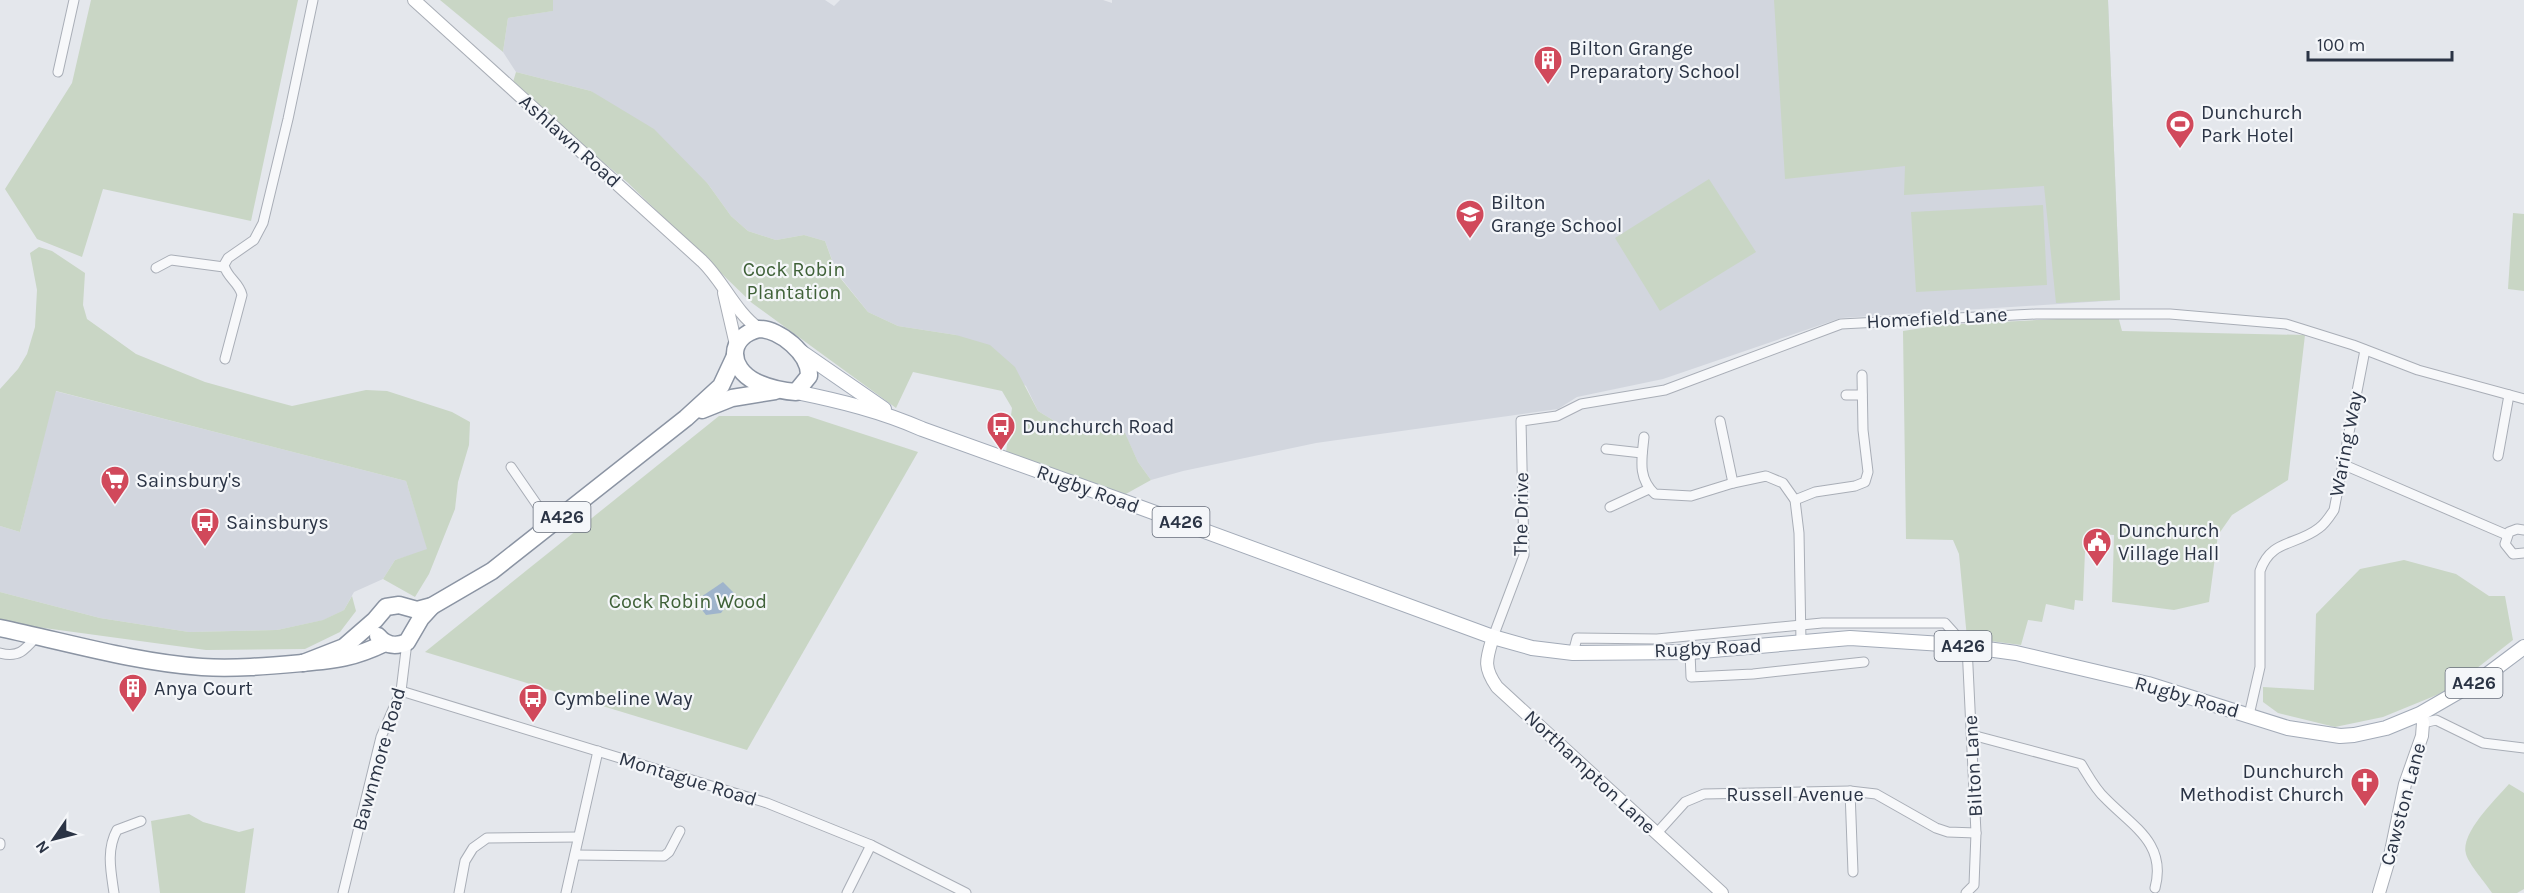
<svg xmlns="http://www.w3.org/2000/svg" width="2524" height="893" font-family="Karla,sans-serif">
<rect width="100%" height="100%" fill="#e4e7ec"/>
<g fill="#d2d6de">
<path d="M 553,0 L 825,0 L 834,6 L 840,0 L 1103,0 L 1112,3 L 1112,0 L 2108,0 L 2120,300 L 1841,318 L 1663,379 L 1577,397 L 1558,409 L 1316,443 L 1183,471 L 1151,480 L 1138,462 L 1125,434 L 1090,432 L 1061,425 L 1038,411 L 1026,386 L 956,335 L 898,326 L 868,312 L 837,273 L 825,241 L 804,235 L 776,240 L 748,231 L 731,216 L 708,184 L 591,91 L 516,72 L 503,52 L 508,18 L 552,11 Z"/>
<path d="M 55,391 L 406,481 L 428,550 L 395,560 L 383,579 L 354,592 L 344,610 L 324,620 L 277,630 L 189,632 L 100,618 L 0,592 L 0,526 L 20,532 Z"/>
</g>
<g fill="#c9d6c5">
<path d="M 91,0 L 298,0 L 251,221 L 103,189 L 82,257 L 37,239 L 5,189 L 72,83 Z"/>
<path d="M 440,0 L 553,0 L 553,11 L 508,18 L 503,52 Z"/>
<path d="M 1774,0 L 2108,0 L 2120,300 L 2056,303 L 2044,186 L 1904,195 L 1905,166 L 1785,179 Z"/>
<path d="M 516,72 L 591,91 L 654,129 L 708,184 L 731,216 L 748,231 L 776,240 L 804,235 L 825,241 L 837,274 L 868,312 L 898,326 L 956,335 L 990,345 L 1015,367 L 1038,411 L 1061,425 L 1090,432 L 1125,433 L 1138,462 L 1151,480 L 1124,495 L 1006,452 L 1012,408 L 1002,391 L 913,372 L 896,408 L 752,303 L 627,182 L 561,127 L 513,82 Z"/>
<path d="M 1709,179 L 1756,252 L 1660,311 L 1615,238 Z"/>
<path d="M 2043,205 L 2047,285 L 1916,292 L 1911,212 Z"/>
<path d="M 2513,213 L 2524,214 L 2524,291 L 2508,289 Z"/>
<path d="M 39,247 L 52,251 L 85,273 L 83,305 L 87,319 L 136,354 L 205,382 L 262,398 L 292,406 L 366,390 L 387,391 L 452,412 L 470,422 L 469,445 L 458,482 L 455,509 L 429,574 L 415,597 L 383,579 L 395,560 L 427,549 L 406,481 L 56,391 L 20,532 L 0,526 L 0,389 L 18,369 L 27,354 L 35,327 L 37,290 L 30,253 Z"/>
<path d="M 2118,316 L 2122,331 L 2305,335 L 2288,480 L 2232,515 L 2218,535 L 2209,602 L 2174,610 L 2112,602 L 2114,535 L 2089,533 L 2085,551 L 2083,601 L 2075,600 L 2074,610 L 2046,604 L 2042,622 L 2028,620 L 2021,645 L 1967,638 L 1959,554 L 1953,540 L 1906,539 L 1903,331 L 1941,325 Z"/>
<path d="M 719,416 L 808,416 L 918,452 L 747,750 L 425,652 Z"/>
<path d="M 2404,560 L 2456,574 L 2489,596 L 2505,596 L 2513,640 L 2449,690 L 2383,717 L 2335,727 L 2278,713 L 2263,702 L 2263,687 L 2314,690 L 2316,614 L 2360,569 Z"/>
<path d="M 0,592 L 100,618 L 189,632 L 277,630 L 323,620 L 344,610 L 352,596 L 356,611 L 340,632 L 305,649 L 206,650 L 0,622 Z"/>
<path d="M 2509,784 L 2524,793 L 2524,889 L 2517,893 L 2492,893 C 2486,883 2469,865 2466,854 C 2460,833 2496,799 2509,784 Z"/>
<path d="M 189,814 L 203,822 L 239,832 L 254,828 L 245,893 L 160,893 L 151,821 Z"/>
</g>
<path fill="#9fb4cc" d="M 723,582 L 735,594 L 721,613 L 706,615 L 695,601 Z"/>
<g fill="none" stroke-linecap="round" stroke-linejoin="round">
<g stroke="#a9aeb7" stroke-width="11">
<g id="street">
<path d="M 58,72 L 74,0"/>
<path d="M 156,268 L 171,260 L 224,267"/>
<path d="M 225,359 L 242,295 C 239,282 227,278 224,265 L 228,258 L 254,240 L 263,223 L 288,119 L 313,0"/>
<path d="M 1846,395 L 1862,395"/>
<path d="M 1720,421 L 1733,483"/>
<path d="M 1644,437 C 1642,458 1637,478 1655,494 L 1691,496 L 1733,483 L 1766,476 L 1783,483 L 1795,500 L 1799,533 L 1801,642"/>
<path d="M 1606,449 L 1642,453"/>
<path d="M 2498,456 L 2509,395"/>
<path d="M 2342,464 L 2507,535"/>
<path d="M 511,467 L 551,525"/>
<path d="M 1795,500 L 1815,492 L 1855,486 L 1865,482 L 1868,472 L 1863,430 L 1862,375"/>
<path d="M 1610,507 L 1649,489"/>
<path d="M 2524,530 L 2517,529 L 2509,532 L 2505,544 L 2513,554 L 2524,553"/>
<path d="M 1493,637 L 1524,555 L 1521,421 L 1557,416 L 1581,404 L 1665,390 L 1841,324 L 2036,314 L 2170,314 L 2286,324 L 2353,345 L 2418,370 L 2524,399"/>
<path d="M 1690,652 L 1691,677 L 1753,674 L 1864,662"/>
<path d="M 0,653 C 19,658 25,650 37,636"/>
<path d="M 1573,653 L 1577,638 L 1657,639 L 1822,623 L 1945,623 L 1954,633 L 1958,645"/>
<path d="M 401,691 L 767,803 L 871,845 L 966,893"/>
<path d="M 2249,715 L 2260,667 L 2260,571 C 2271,539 2296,546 2319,528 C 2325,524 2330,516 2334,510 L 2365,350"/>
<path d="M 2423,723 L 2436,720 L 2483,743 L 2524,748"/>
<path d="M 1972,735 L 2081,764 C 2088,775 2095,789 2105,798 C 2132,826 2167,843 2155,888"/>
<path d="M 1850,791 L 1853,872"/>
<path d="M 1657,833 L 1685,802 L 1704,794 L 1850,791 L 1876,794 L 1936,828 L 1948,832 L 1976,833"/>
<path d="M 0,843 L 0,845"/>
<path d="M 575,855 L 664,856 L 669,852 L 680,831"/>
<path d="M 114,893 C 111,872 106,850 117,830 L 141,821"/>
<path d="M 343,893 L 381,737 L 401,691 L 407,642"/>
<path d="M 459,893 L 465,861 L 473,848 L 487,838 L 578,837"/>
<path d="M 566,893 L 598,751"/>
<path d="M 847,893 L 871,845"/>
<path d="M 1966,893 L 1974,885 L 1976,833 L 1967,646"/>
</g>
</g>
<g stroke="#a9aeb7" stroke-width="14">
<g id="secondary">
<path d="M 414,0 L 702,261 C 723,281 735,312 759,329"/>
<path d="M 724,293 L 736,345"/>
<path d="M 1493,637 C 1486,660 1483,667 1497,687 L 1722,893"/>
<path d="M 2379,893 L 2390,856 L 2405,784 L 2422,736 L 2423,723 L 2420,714"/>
</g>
</g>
<g stroke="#a3abb8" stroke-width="16">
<g id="primary">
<path d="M 800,351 L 884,409"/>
<path d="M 796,392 C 840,401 881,411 922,429 L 1131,504 L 1493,637 L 1532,648 L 1573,653 L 1690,652 L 1850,638 L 1958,645 L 2016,653 L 2067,665 L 2148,684 L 2288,728 L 2340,736 L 2354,735 L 2386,728 L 2420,714 L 2484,677 L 2524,647"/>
</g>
</g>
<g stroke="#8b94a3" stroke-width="19">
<g id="highway">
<path d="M 759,329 C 780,329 810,354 809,376 L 796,392 C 782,391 769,388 756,382 C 728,368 727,337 759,329 Z"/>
<path d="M 702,410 L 732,398 L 775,391"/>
<path d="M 0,628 C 67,642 133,662 202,667 C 235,669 268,666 302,663 C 336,660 354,658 385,643"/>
<path d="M 378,636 C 386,646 396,647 407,642 L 421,618 L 432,606"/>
<path d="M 303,663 L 344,647 L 375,620 L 386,607 L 399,605 L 417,610 L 432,606 L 492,571 L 686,418 L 721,386 L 735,356"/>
</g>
</g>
<use href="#street" stroke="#f7f8fa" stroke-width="9"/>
<use href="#secondary" stroke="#fff" stroke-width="12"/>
<use href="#primary" stroke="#fff" stroke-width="14"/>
<use href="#highway" stroke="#fff" stroke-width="16"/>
</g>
<defs>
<g id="building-pin" transform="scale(1.5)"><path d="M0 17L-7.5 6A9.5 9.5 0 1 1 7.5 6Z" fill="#d1495b" stroke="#f4f6f9"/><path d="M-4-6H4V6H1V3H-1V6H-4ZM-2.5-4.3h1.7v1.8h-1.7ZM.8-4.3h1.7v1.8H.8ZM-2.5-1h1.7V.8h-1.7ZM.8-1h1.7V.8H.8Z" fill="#fff"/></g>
<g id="stadium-pin" transform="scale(1.5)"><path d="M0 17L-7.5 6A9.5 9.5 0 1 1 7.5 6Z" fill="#d1495b" stroke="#f4f6f9"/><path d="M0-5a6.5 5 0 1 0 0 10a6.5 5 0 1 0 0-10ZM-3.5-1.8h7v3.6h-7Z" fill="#fff"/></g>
<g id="school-pin" transform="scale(1.5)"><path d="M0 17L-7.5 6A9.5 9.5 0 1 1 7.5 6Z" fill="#d1495b" stroke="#f4f6f9"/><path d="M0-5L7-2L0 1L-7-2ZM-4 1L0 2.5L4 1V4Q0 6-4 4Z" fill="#fff"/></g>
<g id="bus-pin" transform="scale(1.5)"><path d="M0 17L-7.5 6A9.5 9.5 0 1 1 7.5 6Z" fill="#d1495b" stroke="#f4f6f9"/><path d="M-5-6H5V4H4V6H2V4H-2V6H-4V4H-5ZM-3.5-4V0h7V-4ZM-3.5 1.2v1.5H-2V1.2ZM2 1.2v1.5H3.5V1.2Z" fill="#fff"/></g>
<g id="supermarket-pin" transform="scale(1.5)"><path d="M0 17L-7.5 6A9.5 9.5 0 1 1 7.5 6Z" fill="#d1495b" stroke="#f4f6f9"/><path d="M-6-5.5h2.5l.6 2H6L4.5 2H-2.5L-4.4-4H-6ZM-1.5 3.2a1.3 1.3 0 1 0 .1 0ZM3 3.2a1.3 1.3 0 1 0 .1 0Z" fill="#fff"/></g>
<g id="civic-pin" transform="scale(1.5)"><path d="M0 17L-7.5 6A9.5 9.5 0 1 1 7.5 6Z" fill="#d1495b" stroke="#f4f6f9"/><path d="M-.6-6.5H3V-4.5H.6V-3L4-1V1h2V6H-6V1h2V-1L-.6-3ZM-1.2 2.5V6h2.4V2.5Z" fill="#fff"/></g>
<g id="church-pin" transform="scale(1.5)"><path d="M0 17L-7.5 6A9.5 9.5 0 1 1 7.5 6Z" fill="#d1495b" stroke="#f4f6f9"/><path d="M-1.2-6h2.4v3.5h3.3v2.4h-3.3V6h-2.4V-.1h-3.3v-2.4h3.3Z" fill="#fff"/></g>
</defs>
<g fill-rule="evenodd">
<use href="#building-pin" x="1548" y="60"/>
<use href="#stadium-pin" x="2180" y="124"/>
<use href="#school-pin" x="1470" y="214"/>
<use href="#bus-pin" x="1001" y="426"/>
<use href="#supermarket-pin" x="115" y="480"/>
<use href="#bus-pin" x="205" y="522"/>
<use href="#civic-pin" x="2097" y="542"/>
<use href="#building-pin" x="133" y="688"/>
<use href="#bus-pin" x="533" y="698"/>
<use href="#church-pin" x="2365" y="782"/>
</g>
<g text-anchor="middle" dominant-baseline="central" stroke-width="4.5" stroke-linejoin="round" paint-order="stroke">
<g fill="#f4f6f9" stroke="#676e7b" stroke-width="1.5">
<rect x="533.5" y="502" width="57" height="30" rx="4.5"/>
<rect x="1152.5" y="507" width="57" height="30" rx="4.5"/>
<rect x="1934.5" y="631" width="57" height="30" rx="4.5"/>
<rect x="2445.5" y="668" width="57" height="30" rx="4.5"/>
</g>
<g font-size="18" font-weight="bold" fill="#2b3445">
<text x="562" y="517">A426</text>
<text x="1181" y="522">A426</text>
<text x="1963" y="646">A426</text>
<text x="2474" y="683">A426</text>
</g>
<g font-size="20" fill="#2b3445" stroke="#f4f6f9" text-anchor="start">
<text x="1569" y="48">Bilton Grange<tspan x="1569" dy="23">Preparatory School</tspan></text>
<text x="2201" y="112">Dunchurch<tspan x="2201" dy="23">Park Hotel</tspan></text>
<text x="1491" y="202">Bilton<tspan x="1491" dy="23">Grange School</tspan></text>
<text x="1022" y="426">Dunchurch Road</text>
<text x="136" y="480">Sainsbury's</text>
<text x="226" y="522">Sainsburys</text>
<text x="2118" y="530">Dunchurch<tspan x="2118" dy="23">Village Hall</tspan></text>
<text x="154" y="688">Anya Court</text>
<text x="554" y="698">Cymbeline Way</text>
<text x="2344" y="771" text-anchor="end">Dunchurch<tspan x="2344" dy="23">Methodist Church</tspan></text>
</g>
<g font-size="20" fill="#2b3445" stroke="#f4f6f9">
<text transform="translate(570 141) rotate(42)">Ashlawn Road</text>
<text transform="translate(1937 318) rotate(-3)">Homefield Lane</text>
<text transform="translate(2346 444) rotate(-79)">Waring Way</text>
<text transform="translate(1088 489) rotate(20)">Rugby Road</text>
<text transform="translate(1521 514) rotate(-89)">The Drive</text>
<text transform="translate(1708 648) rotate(-3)">Rugby Road</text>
<text transform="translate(2187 697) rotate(16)">Rugby Road</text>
<text transform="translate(379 759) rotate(-74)">Bawnmore Road</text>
<text transform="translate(1973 766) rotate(-93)">Bilton Lane</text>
<text transform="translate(1590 772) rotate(43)">Northampton Lane</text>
<text transform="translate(688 779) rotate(17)">Montague Road</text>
<text x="1795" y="794">Russell Avenue</text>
<text transform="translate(2403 804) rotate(-75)">Cawston Lane</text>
</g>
<g font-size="20" fill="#3f6138" stroke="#f4f6f9">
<text x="794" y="269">Cock Robin<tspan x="794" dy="23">Plantation</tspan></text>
<text x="688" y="601">Cock Robin Wood</text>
</g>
</g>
<g transform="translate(54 839) rotate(235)" stroke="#f4f6f9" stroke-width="4.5" paint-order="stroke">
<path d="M0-4.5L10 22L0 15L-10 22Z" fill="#2b3445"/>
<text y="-9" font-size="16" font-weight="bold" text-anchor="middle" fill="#2b3445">N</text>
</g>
<path d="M2308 51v9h144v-9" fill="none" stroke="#2b3445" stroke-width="3"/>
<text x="2317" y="51" font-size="18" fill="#2b3445" stroke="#f4f6f9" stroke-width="4.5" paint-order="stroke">100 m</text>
</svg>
